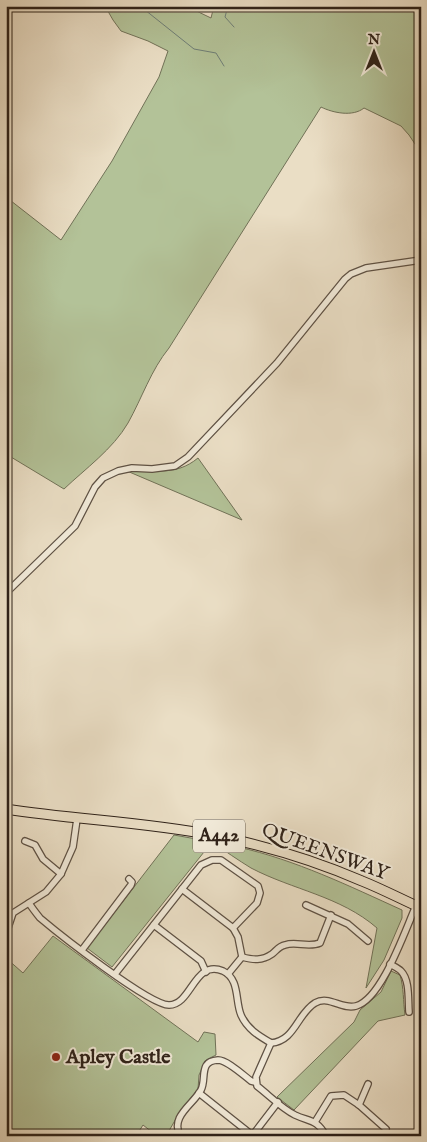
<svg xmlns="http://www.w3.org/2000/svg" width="427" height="1142" font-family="'IM FELL English',serif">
<rect width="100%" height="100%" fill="#eadec5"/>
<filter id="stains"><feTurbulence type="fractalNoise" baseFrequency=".004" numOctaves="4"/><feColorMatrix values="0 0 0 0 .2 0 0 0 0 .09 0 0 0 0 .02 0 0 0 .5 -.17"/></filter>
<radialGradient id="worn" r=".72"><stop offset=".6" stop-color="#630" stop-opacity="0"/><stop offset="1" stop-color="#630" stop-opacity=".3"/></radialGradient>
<g fill="#b3c298" stroke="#717258">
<path d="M 105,6 L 186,6 L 211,18 L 214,6 L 421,6 L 421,153 L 409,135 L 401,126 L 364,108 C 353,117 333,113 321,107 L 169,348 C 151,370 142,398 128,423 C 113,449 85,469 64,489 L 6,454 L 6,197 L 61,240 L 112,161 L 159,77 L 168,51 L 148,41 L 121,31 L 113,20 Z"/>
<path d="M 198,458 L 242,520 L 127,471 C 154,469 175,477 198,458 Z"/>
<path d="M 174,835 C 195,839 217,842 238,847 C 296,860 349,886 402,910 L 402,918 L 384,960 L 366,988 L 377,928 C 340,896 293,890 251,868 C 238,860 225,851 212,842 L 112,967 L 87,948 Z"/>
<path d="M 53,936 L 198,1042 L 204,1032 L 215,1034 L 216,1055 L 206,1060 L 199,1075 L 198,1089 L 181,1110 L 166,1136 L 157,1136 L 143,1125 L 136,1136 L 6,1136 L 6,958 L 23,973 Z"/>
<path d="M 391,971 L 400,975 C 404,988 403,1001 405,1015 L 378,1021 L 294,1110 L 277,1097 L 354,1022 L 360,1010 L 381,992 Z"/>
</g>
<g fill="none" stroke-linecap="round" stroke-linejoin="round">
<g stroke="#6e7e77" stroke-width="1">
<path d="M 140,6 L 194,49 L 216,53 L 224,66"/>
<path d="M 228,6 L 225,17 L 234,27"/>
</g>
<g stroke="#5e5144" stroke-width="8">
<g id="street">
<path d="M 6,593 L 75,526 L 95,487 L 103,478 L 118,471 L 132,468 L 152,469 L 175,466 L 188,457 L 277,363 L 345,279 L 351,274 L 366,268 L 421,260"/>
<path d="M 25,841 L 35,845 L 43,859 L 61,874"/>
<path d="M 182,889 L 233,928 L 238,937 L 242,957"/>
<path d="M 29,903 C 32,908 36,913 40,918 C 59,934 149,1005 169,1005 C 192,1005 194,959 223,971 C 240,979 235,1001 241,1015 C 247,1029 259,1036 271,1043 C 295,1041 297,1014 315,1003 C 329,995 342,1010 356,1006 C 382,999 405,930 416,906"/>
<path d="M 306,905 L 348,924 L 368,941"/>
<path d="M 154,925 L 201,961 L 206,972"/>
<path d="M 6,934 L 13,913 L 46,892 L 61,874 L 73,847 L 77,819"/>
<path d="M 82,950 L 131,885 L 132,882 L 129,879"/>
<path d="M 390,964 C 393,966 398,968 401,971 C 410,980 408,1000 409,1012"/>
<path d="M 115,974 L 201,865 L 212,860 L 221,860 L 258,886 L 260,893 L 257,903 L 233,928"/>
<path d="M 228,974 L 242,957 C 253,960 262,961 272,954 C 276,951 279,946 285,945 C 296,941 308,948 320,943 L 331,915"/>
<path d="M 271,1043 L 256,1077 L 257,1086 C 269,1095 281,1108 295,1115 C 310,1122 317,1119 326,1136"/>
<path d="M 199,1093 L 252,1135"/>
<path d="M 359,1105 L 368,1084"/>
<path d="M 315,1122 L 331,1096 L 344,1095 L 359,1105 L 386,1129"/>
<path d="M 180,1136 C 170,1116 193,1105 201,1090 C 207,1079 198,1061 218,1060 C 227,1060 243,1075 251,1081 L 255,1082"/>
<path d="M 252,1136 L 278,1102"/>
</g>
</g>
<g stroke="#2f2219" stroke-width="11">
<path id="primary" d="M 6,809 C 76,820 148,822 217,836 C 267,846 316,861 362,881 C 382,889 401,899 421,908"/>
</g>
<use href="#street" stroke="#f1ead9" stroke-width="5.5"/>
<use href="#primary" stroke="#eadec5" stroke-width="9"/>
</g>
<circle fill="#8f2418" stroke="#f1ead9" stroke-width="2" cx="56" cy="1057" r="5"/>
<g text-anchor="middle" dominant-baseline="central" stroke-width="4" stroke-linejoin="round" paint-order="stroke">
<rect fill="#f1ead9" stroke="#695e53" stroke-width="1" x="193" y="819.5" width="52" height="33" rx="4"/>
<g font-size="19" font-weight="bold" fill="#2f2219">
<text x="219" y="836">A442</text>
</g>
<g font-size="20" fill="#2f2219" stroke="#f1ead9">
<text transform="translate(325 852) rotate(20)">QUEENSWAY</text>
</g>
<g font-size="20" font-weight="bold" fill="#2f2219" stroke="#f1ead9" text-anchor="start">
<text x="66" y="1057">Apley Castle</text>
</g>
</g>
<rect width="427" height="1142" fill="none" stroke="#eadec5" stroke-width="25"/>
<rect x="8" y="8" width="412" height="1127" fill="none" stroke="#2f2219" stroke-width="2.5"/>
<rect x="12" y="12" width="402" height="1117" fill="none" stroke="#2f2219"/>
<g transform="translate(374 52)" stroke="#f1ead9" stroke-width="4" paint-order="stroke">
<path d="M0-4L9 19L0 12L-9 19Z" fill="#2f2219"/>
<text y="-8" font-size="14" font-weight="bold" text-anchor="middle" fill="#2f2219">N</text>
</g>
<rect width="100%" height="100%" filter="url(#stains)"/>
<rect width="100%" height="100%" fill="url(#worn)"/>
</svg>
